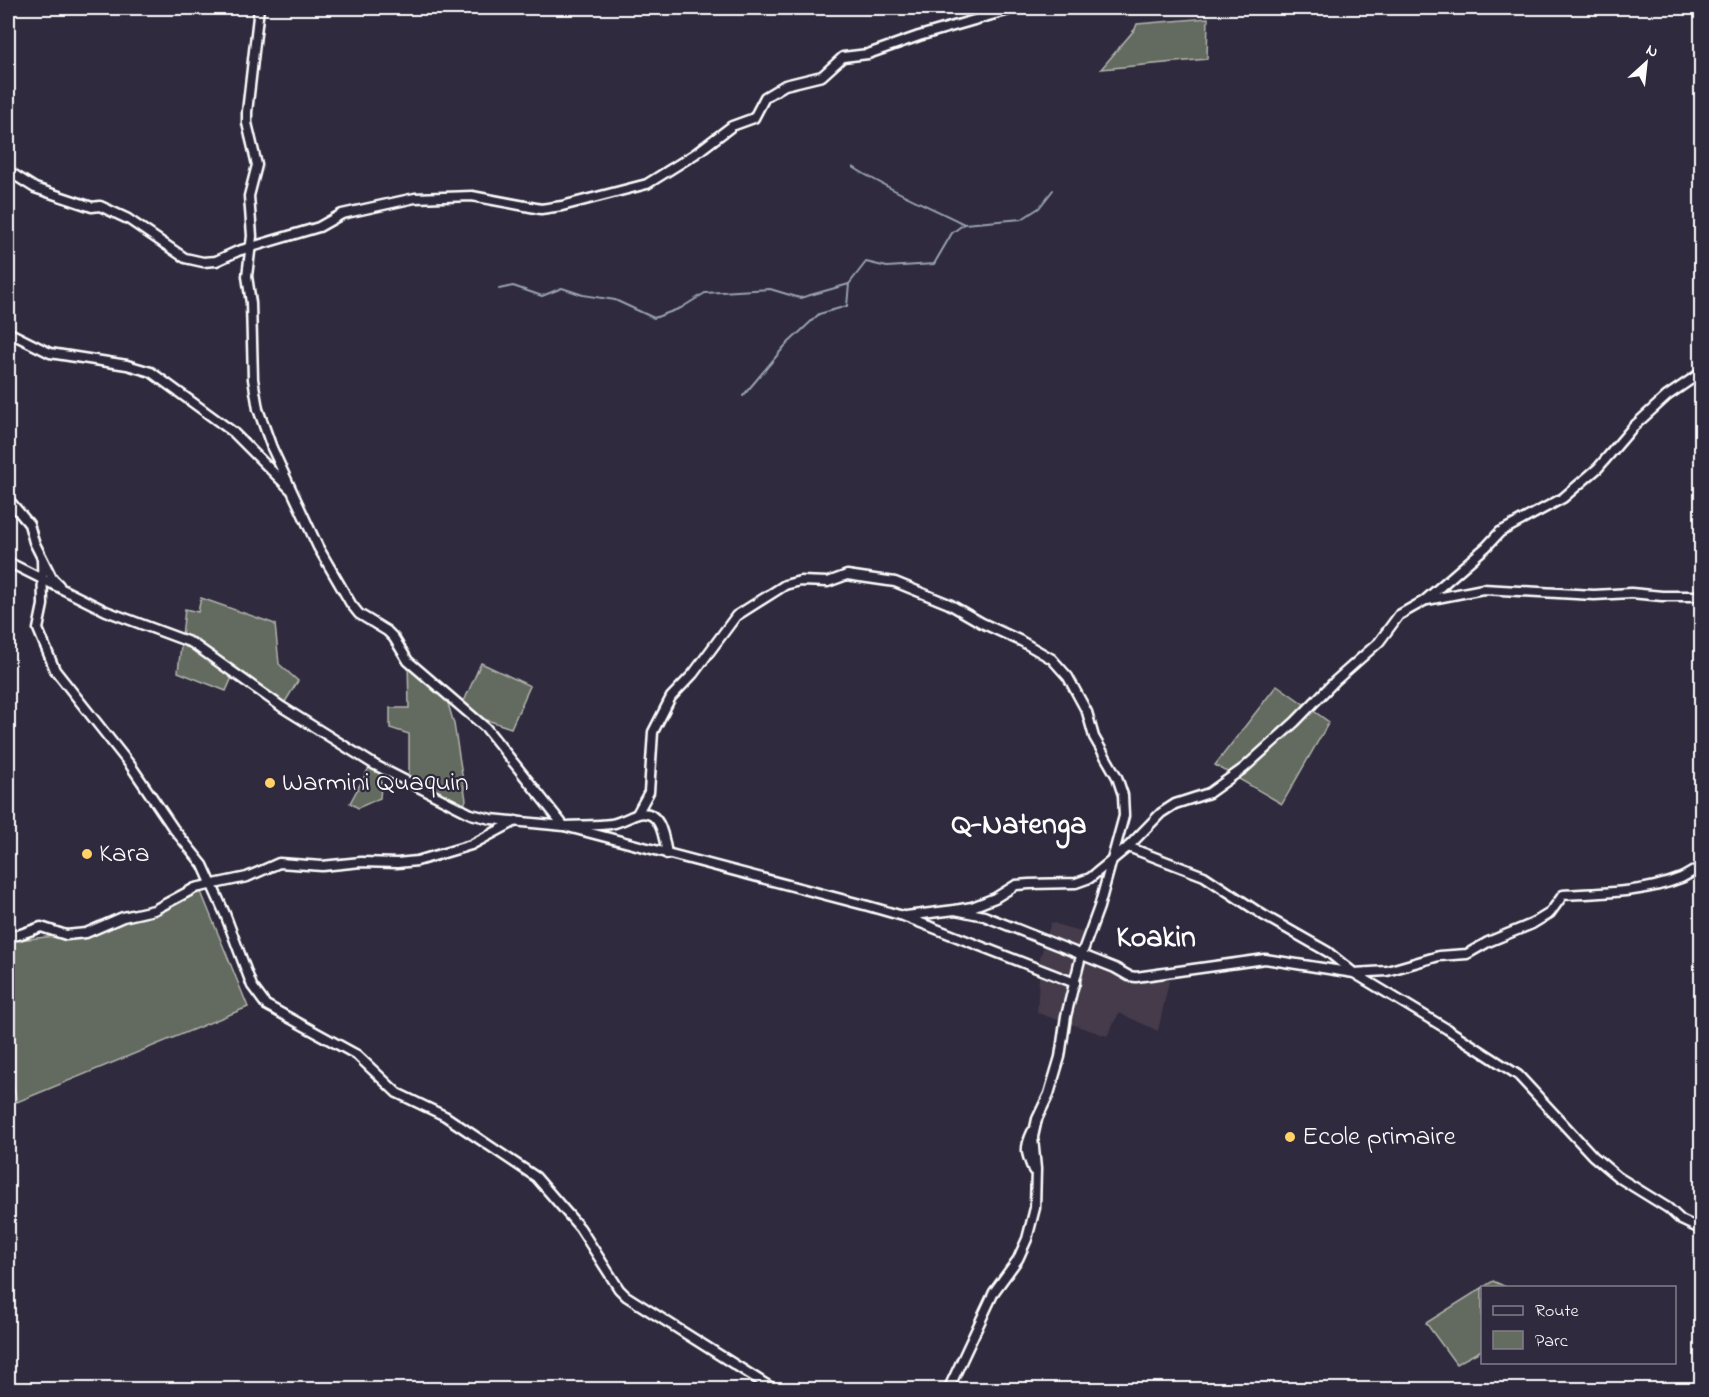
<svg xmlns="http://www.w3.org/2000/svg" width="1709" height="1397" font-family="'Indie Flower',sans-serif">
<rect width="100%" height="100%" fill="#2f2a3d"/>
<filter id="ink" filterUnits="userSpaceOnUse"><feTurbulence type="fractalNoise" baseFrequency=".0167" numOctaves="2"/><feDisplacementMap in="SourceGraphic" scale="12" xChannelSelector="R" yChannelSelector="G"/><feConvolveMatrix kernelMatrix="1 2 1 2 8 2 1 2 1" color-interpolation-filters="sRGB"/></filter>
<g filter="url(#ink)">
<path fill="#443a4b" d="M 1051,922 L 1089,935 L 1082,956 L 1129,976 L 1171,973 L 1158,1031 L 1119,1013 L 1107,1036 L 1037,1013 L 1040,958 Z"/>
<g fill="#646b5f" stroke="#b2b5af" stroke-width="1.5">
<path d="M 1208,18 L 1207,59 L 1101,69 L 1135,29 L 1137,24 Z"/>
<path d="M 201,598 L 275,624 L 279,664 L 298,681 L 282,707 L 234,673 L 226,691 L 178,672 L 185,609 L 198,612 Z"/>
<path d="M 408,661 L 445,693 L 454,724 L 466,800 L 462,810 L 409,782 L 409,734 L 390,728 L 390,708 L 409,708 Z"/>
<path d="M 481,663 L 530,686 L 511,728 L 469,714 L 461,708 Z"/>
<path d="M 1277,685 L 1329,722 L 1282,804 L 1215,765 Z"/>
<path d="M 370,766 L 382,773 L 380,798 L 358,808 L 350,803 Z"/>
<path d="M 199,887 L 248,1007 L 17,1102 L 8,1064 L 8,941 L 66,935 L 154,910 Z"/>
<path d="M 1493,1281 L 1506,1287 L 1482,1288 L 1482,1350 L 1456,1364 L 1426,1323 Z"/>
</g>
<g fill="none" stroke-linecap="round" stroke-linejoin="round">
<g stroke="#98a1b1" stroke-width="2">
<path d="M 853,167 C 888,190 927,205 964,224"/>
<path d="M 499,289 L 513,286 L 542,296 L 562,288 L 583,295 L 615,300 L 654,318 L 681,308 L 705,293 L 770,289 L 800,298 L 849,284 L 866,262 L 887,267 L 934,264 L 952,233 L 964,224 L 1022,219 L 1039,208 L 1053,190"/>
<path d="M 743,396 L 785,346 L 819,314 L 847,306 L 849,284"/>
</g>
<g stroke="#fff" stroke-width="13">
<g id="minor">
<path d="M 259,8 L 247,112 L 247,123 L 257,165 L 249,196 L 252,236 L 247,276 L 251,303 L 253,379 L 258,409 L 272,448 L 318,547 L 351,604 L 359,614 L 387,631 L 394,638 L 408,661 L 486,728 L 564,826 C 579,825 596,826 611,824 C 621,822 629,817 638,814 C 661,808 664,838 667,854"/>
<path d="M 8,171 L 35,188 L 92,207 L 100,206 L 128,219 L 185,258 L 203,262 L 216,261 L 238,251 L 319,227 L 342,214 L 415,198 L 472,196 L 541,209 L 562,206 L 647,184 L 695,154 L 732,126 L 754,118 L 765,97 L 785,85 L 822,76 L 843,57 L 868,54 L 919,36 L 1016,8"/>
<path d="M 8,332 L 50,353 L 127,365 L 151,372 L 233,432 L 290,489"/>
<path d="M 8,499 L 29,524 L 34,542 L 52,578 L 59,585"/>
<path d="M 42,559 L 43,605 L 38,629 L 55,670 L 131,766 L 173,828 L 203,865 L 225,914 L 252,986 L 266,1005 L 357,1055 L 397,1093 L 445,1116 L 536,1177 L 580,1228 L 619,1289 L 626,1296 L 775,1390"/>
<path d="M 8,562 L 106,611 L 192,643 L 282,707 L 375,765 L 471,814 L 491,819 L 564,826 L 868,906 L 903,916 L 1075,983"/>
<path d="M 1427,600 L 1483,589 L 1594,595 L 1631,593 L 1662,596 L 1702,596"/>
<path d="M 637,814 L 649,792 L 653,732 L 671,697 L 693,674 L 736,616 L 785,585 L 800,581 L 828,582 L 847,575 L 895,582 L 949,604 L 982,623 L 1021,641 L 1052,659 L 1068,677 L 1087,712 L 1094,737 L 1117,777 L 1123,795 L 1124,816 L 1099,907 L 1081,956 L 1066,1016 L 1060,1057 L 1049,1094 L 1037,1119 L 1033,1137 L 1036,1169 L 1035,1208 L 1027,1239 L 1018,1259 L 994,1292 L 948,1390"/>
<path d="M 1128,847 L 1204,876 L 1263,915 L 1328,952 L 1354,973 L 1387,971 L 1439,956 L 1467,954 L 1488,942 L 1532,924 L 1550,913 L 1563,895 C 1603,893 1643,893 1681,878 C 1688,875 1695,870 1702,866"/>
<path d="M 955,910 L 972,907 L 995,898 L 1016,885 L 1029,884 L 1076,883 L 1090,878 L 1128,847 L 1161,813 L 1175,804 L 1209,793 L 1244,768 L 1295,722 L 1335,681 L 1379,642 L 1399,615 L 1424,601 L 1486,547 L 1500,532 L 1563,498 L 1598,468 L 1633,427 L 1667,396 L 1702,372"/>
<path d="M 906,916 L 955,910 L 984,916 L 1115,968 L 1129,976 L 1136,977 L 1265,959 L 1354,973 L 1447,1029 L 1518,1075 L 1593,1156 L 1618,1177 L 1668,1208 L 1681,1220 L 1702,1230"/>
<path d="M 8,935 L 18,935 L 41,927 L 66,935 L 86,933 L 123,917 L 154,910 L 195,888 L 247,877 L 279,863 L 322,866 L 361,862 L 397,863 L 417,861 L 471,845 L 516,821"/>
<path d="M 1032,1132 C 1024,1149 1026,1153 1033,1170"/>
</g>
</g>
<use href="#minor" stroke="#2f2a3d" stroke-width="8"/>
</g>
</g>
<g fill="#ffd166" stroke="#2f2a3d" stroke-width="2">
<circle cx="270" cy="783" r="6"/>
<circle cx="87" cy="854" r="6"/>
<circle cx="1290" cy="1137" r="6"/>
</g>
<g text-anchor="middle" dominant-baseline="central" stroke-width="4.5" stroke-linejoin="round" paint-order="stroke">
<g font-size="27" fill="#fff" stroke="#2f2a3d" text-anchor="start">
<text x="282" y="783">Warmini Quaquin</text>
<text x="99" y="854">Kara</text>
<text x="1302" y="1137">Ecole primaire</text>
</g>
<g font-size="30" font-weight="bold" fill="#fff" stroke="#2f2a3d">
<text x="1019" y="826">Q-Natenga</text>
<text x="1156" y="939">Koakin</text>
</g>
</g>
<rect width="1709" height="1397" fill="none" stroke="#2f2a3d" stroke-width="30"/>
<rect x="15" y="15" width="1679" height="1367" fill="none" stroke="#fff" stroke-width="2" filter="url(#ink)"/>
<rect x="1481" y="1286" width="195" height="78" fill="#2f2a3d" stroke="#827f8b" stroke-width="1.5"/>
<rect x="1493" y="1306" width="30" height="9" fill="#2f2a3d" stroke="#827f8b" stroke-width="1.5"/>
<text x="1535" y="1316" font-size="18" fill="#ffffff">Route</text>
<rect x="1493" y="1331" width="30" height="18" fill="#646b5f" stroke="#827f8b" stroke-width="1.5"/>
<text x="1535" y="1346" font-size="18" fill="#ffffff">Parc</text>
<g transform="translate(1646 63) rotate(27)" stroke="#2f2a3d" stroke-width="4.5" paint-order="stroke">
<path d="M0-4.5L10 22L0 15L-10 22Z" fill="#ffffff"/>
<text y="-9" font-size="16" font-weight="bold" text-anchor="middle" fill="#ffffff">N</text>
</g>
</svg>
